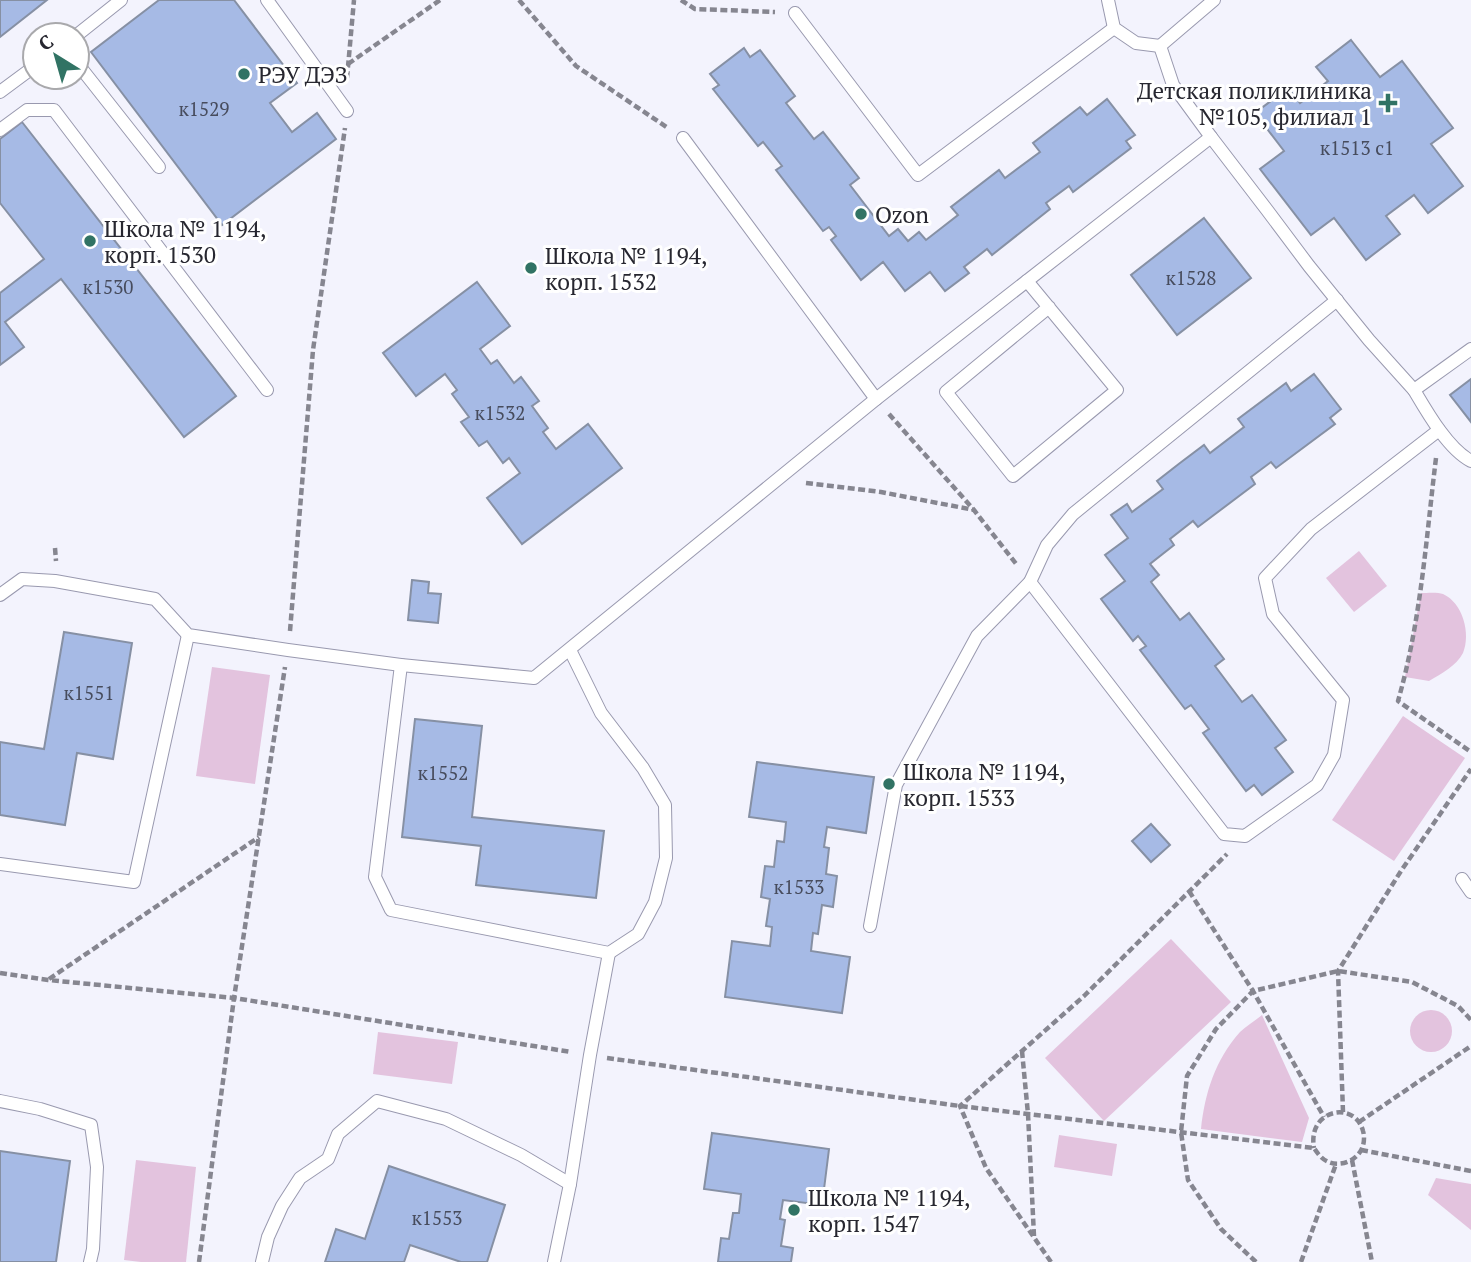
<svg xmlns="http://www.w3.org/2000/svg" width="1471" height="1262" font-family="'PT Serif',serif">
<rect width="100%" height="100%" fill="#f3f3fd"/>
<g fill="#e3c3de">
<path d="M 1359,551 L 1387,586 L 1354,612 L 1326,578 Z"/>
<path d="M 1421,593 C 1427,593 1438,592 1443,594 C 1463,603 1471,634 1463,653 C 1456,666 1441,674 1429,681 L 1405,677 Z"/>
<path d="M 212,667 L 270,675 L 255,784 L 196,776 Z"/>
<path d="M 1403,716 L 1465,758 L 1394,861 L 1332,820 Z"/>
<path d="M 1171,939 L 1231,1002 L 1104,1121 L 1045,1058 Z"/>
<circle cx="1431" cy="1031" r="21"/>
<path d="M 1262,1015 L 1309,1118 L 1302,1142 L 1201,1129 C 1205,1093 1215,1060 1240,1032 C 1246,1026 1255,1021 1262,1015 Z"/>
<path d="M 378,1032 L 458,1042 L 452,1084 L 373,1074 Z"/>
<path d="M 1059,1135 L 1117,1144 L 1112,1176 L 1054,1167 Z"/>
<path d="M 136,1160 L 196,1167 L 186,1262 L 141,1262 L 124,1260 Z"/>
<path d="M 1436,1178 L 1471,1184 L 1471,1230 L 1428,1195 Z"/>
</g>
<g fill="#a6bae5" stroke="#8690a4" stroke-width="2">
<path d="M 0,0 L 47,0 L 0,37 Z"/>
<path d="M 159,0 L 234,0 L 297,83 L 270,103 L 292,132 L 317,113 L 336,139 L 222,225 L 91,52 Z"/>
<path d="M 1351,40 L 1380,77 L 1402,61 L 1453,128 L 1431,144 L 1463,186 L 1428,213 L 1414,195 L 1386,216 L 1400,234 L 1366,260 L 1334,218 L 1311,235 L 1260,169 L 1284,151 L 1255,113 L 1288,88 L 1300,103 L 1328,81 L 1316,67 Z"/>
<path d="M 744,48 L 750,57 L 760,50 L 795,96 L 786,103 L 814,139 L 823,132 L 859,178 L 850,185 L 889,236 L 898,229 L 908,241 L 919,232 L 926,240 L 958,215 L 951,207 L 999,170 L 1005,178 L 1040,152 L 1033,143 L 1080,107 L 1087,115 L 1107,99 L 1135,135 L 1126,141 L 1131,148 L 1073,192 L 1069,186 L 1046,203 L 1050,209 L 992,255 L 987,249 L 964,267 L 969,273 L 945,291 L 930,272 L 905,291 L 883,262 L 861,280 L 831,240 L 836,236 L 829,227 L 823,231 L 776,170 L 782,166 L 763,142 L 758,146 L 713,89 L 719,85 L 710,74 Z"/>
<path d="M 22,122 L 236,396 L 184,437 L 61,279 L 5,322 L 24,347 L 0,365 L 0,293 L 44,259 L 0,203 L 0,139 Z"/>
<path d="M 1204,218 L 1251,278 L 1177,335 L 1131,275 Z"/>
<path d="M 477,282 L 510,326 L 480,349 L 491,364 L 497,360 L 514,383 L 521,377 L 539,401 L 532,406 L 548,428 L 543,432 L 556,449 L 588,424 L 622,468 L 522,544 L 487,498 L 520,473 L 509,458 L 503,463 L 487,441 L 479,446 L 461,422 L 469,417 L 452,394 L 457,390 L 445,374 L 416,396 L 383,353 Z"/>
<path d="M 1314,374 L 1341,409 L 1330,418 L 1335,424 L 1276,468 L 1271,462 L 1251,477 L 1255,484 L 1198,527 L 1193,521 L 1170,539 L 1174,545 L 1150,564 L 1159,575 L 1151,582 L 1180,620 L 1189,613 L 1224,659 L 1215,666 L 1242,702 L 1252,695 L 1286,740 L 1275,748 L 1293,772 L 1262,795 L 1254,785 L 1246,791 L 1203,733 L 1209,729 L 1191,705 L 1185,709 L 1140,650 L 1146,646 L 1138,636 L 1133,641 L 1101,599 L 1125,581 L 1105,555 L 1128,538 L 1111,515 L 1127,504 L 1132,512 L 1163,489 L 1157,481 L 1180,463 L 1204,445 L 1210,453 L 1244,427 L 1238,419 L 1286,383 L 1291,391 Z"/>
<path d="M 1471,379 L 1471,422 L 1450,395 Z"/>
<path d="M 412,580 L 429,582 L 428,593 L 441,594 L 438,623 L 408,620 Z"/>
<path d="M 64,632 L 132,643 L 113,759 L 77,753 L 65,825 L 0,815 L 0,742 L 44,749 Z"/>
<path d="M 415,719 L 482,726 L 472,817 L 604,831 L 596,898 L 476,885 L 481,846 L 402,837 Z"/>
<path d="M 757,762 L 874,777 L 866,833 L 827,827 L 824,847 L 829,848 L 826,874 L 837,876 L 833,907 L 822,905 L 818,934 L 813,933 L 811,951 L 850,957 L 842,1013 L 725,997 L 732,941 L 770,946 L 772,927 L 766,926 L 770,899 L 761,897 L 765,866 L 774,867 L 777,841 L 784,842 L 786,822 L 749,817 Z"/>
<path d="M 1151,824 L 1170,845 L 1151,862 L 1132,841 Z"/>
<path d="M 712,1133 L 829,1149 L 822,1205 L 783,1200 L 780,1219 L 785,1220 L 781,1246 L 793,1248 L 791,1262 L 718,1262 L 721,1238 L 729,1239 L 733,1213 L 739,1213 L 741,1194 L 704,1189 Z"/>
<path d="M 0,1151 L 70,1161 L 56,1262 L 0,1262 Z"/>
<path d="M 389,1166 L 505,1205 L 487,1262 L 461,1262 L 410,1245 L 404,1262 L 325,1262 L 336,1229 L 365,1239 Z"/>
</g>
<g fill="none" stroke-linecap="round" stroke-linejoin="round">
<g stroke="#9999af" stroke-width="14">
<g id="lane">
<path d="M 267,0 L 347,111"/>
<path d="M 1108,0 L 1114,28 L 1136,43 L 1160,46"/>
<path d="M 795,13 L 918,175 L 1114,28"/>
<path d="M 77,35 L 121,0"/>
<path d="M 77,63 L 159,167"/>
<path d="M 0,92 L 35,66"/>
<path d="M 0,130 L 27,110 L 54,110 L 267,390"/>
<path d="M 1211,137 L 1267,210 L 1309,266 L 1369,340 L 1414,390 L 1471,349"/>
<path d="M 683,138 L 876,399"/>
<path d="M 1027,281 L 1117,390 L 1013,476 L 946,392 L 1049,307"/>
<path d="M 1337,300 L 1073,514 L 1047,545 L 1030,582 L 1224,834 L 1245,836 L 1317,785 L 1334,755 L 1343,700 L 1273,614 L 1265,578 L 1311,529 L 1439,430"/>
<path d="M 1414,390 C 1427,412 1448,449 1471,461"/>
<path d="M 0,595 L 22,579 L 55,581 L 155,599 L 188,635 L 288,650 L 401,665 L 534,678 L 876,399 L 1211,137 L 1173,85 L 1160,46 L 1214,0"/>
<path d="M 401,665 L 375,877 L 391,910 L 609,953 L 638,934 L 655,902 L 666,858 L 665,805 L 643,768 L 601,713 L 570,650"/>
<path d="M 0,864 L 134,882 L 188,635"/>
<path d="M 1462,879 L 1471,892"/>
<path d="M 870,926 L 896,785 L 977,636 L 1030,582"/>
<path d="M 0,1101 L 40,1109 L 91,1125 L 97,1167 L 93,1249 L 90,1262"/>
<path d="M 262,1262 L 268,1237 L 282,1206 L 300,1178 L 328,1159 L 338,1134 L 377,1101 L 446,1119 L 521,1155 L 570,1184"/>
<path d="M 554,1262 L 570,1184 L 590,1055 L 609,953"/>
</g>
</g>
<g stroke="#868690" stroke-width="4.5" stroke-dasharray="7 3.5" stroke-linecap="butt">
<path d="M 519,0 L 576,66 L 668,128"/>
<path d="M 681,0 L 695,9 L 775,12"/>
<path d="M 348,64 L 440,0"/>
<path d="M 347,78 L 354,0"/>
<path d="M 889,414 L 974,510 L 1017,565"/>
<path d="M 1436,458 C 1426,539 1421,621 1398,701 L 1471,752"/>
<path d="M 806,483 L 881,492 L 974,510"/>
<path d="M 55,548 L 56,561"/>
<path d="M 290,631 L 313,350 L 345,128"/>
<path d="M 1189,891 L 1253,991 L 1324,1117"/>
<path d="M 0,973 L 48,980 L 234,998 L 571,1052"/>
<path d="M 49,979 L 259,837"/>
<path d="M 1022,1051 L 1028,1114 L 1034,1236"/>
<path d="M 607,1058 L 960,1106 L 1314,1148 C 1316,1151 1318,1154 1321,1157 C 1332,1168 1351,1165 1360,1152 C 1364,1146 1365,1138 1363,1131 C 1355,1100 1307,1109 1314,1148"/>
<path d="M 1343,1112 L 1338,971 L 1401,871 L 1471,769"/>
<path d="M 1359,1122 L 1471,1046"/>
<path d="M 1361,1150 L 1471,1171"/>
<path d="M 1352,1160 L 1372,1262"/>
<path d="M 199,1262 L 234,998 L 285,667"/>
<path d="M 1051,1262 L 986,1168 L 960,1106 L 1084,996 L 1227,854"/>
<path d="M 1256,1262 L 1221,1229 L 1188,1180 L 1181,1132 L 1187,1076 L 1216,1029 L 1253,991 L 1338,971 L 1412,982 L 1458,1006 L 1471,1020"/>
<path d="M 1301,1262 L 1336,1164"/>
</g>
<use href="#lane" stroke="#fff" stroke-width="12"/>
</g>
<g fill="#317364" stroke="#fff" stroke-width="2.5">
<circle cx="244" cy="74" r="7"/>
<path d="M1384.5 92.5h7v7h7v7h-7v7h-7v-7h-7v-7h7z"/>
<circle cx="861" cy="214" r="7"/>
<circle cx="90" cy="241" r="7"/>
<circle cx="531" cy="268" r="7"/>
<circle cx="889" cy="784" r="7"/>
<circle cx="794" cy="1210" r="7"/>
</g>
<g text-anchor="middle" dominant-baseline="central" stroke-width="6" stroke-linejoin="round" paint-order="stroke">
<g font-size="19" fill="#474c5d">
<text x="204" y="108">к1529</text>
<text x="1357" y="147">к1513 с1</text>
<text x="1191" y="277">к1528</text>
<text x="108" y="286">к1530</text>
<text x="500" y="412">к1532</text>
<text x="89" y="692">к1551</text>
<text x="443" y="772">к1552</text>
<text x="799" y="886">к1533</text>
<text x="437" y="1217">к1553</text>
</g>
<g font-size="23" fill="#272730" stroke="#fff" text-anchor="start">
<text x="258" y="74">РЭУ ДЭЗ</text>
<text x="1372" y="90" text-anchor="end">Детская поликлиника<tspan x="1372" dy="26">№105, филиал 1</tspan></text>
<text x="875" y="214">Ozon</text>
<text x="104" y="228">Школа № 1194,<tspan x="104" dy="26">корп. 1530</tspan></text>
<text x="545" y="255">Школа № 1194,<tspan x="545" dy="26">корп. 1532</tspan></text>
<text x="903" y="771">Школа № 1194,<tspan x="903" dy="26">корп. 1533</tspan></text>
<text x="808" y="1197">Школа № 1194,<tspan x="808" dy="26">корп. 1547</tspan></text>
</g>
</g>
<g transform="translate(56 56) rotate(323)"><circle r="33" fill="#ffffff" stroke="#a9a9ac" stroke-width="2"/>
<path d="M0-5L12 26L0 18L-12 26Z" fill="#317364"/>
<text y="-10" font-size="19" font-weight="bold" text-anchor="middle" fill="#272730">С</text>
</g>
</svg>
